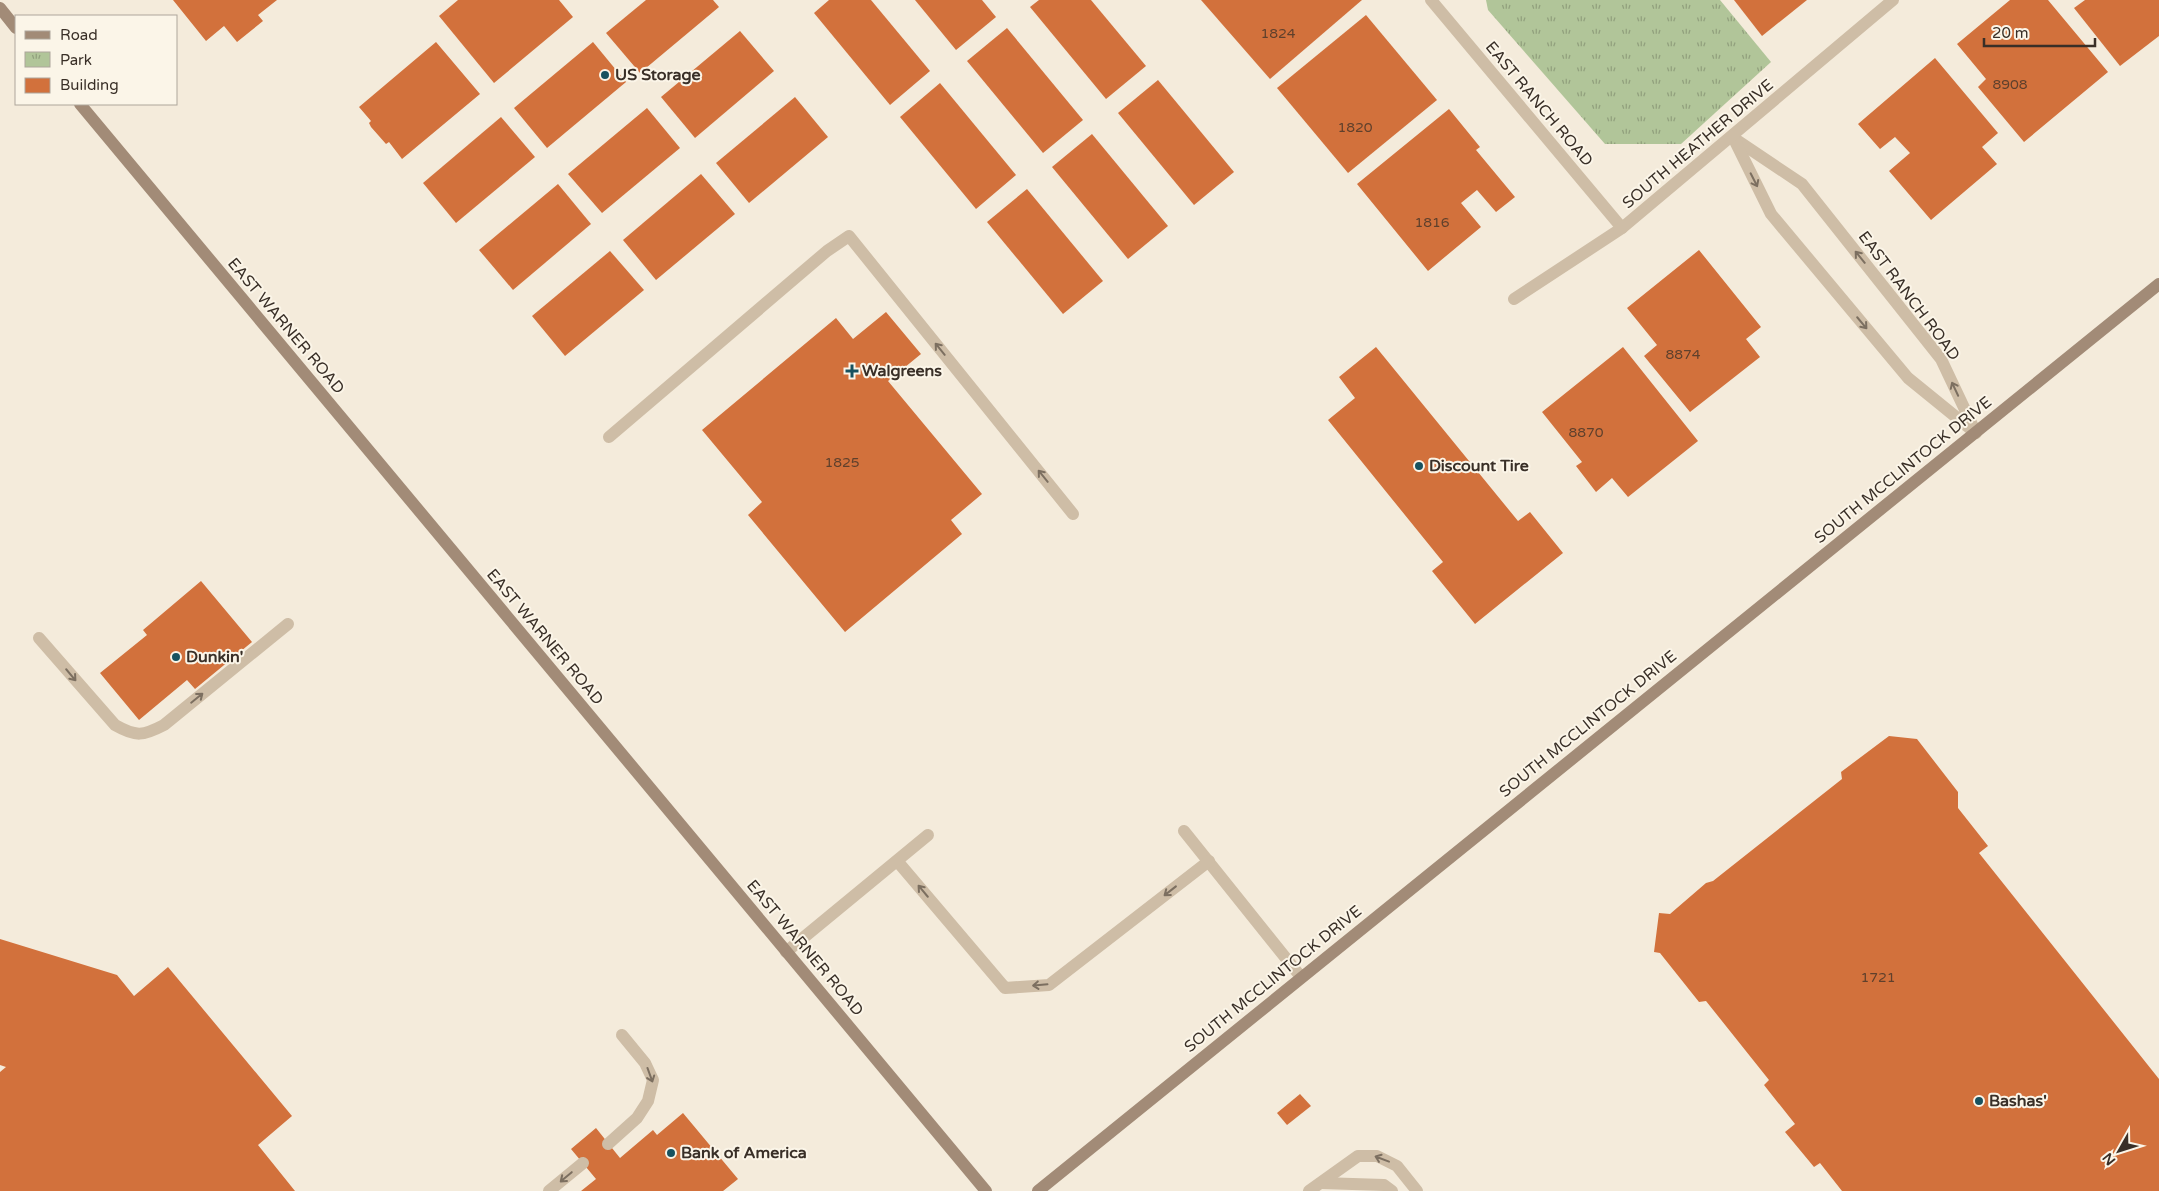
<svg xmlns="http://www.w3.org/2000/svg" width="2159" height="1191" font-family="'Varela Round',sans-serif">
<defs>
<pattern id="park-tufts" width="24" height="20" patternUnits="userSpaceOnUse" patternTransform="scale(1.25)"><rect width="24" height="20" fill="#b1c599"/><path d="M3 7l-1-3M5 7V3M7 7l1-3M15 17l-1-3M17 17v-4M19 17l1-3" fill="none" stroke="#91a07d"/></pattern>
</defs>
<rect width="100%" height="100%" fill="#f4ebdb"/>
<path fill="url(#park-tufts)" d="M 1486,0 L 1720,0 L 1771,62 L 1681,144 L 1605,144 L 1488,10 Z"/>
<g fill="#d2713c">
<path d="M 173,0 L 277,0 L 258,15 L 263,21 L 237,42 L 224,26 L 206,41 Z"/>
<path d="M 458,0 L 559,0 L 573,17 L 494,83 L 439,16 Z"/>
<path d="M 646,0 L 713,0 L 719,7 L 640,73 L 606,33 Z"/>
<path d="M 829,0 L 871,0 L 930,71 L 890,105 L 814,13 Z"/>
<path d="M 915,0 L 982,0 L 996,17 L 956,50 Z"/>
<path d="M 1039,0 L 1091,0 L 1146,66 L 1106,99 L 1030,7 Z"/>
<path d="M 1201,0 L 1362,0 L 1270,79 Z"/>
<path d="M 1734,0 L 1807,0 L 1762,36 Z"/>
<path d="M 2010,0 L 2048,0 L 2108,72 L 2024,142 L 1978,87 L 1986,79 L 1957,44 Z"/>
<path d="M 2085,0 L 2159,0 L 2159,36 L 2120,66 L 2074,8 Z"/>
<path d="M 1366,15 L 1437,100 L 1348,173 L 1277,88 Z"/>
<path d="M 1007,28 L 1083,120 L 1043,153 L 967,61 Z"/>
<path d="M 740,31 L 774,71 L 695,138 L 661,97 Z"/>
<path d="M 436,42 L 480,94 L 402,159 L 389,142 L 386,144 L 371,127 L 369,123 L 371,121 L 359,107 Z"/>
<path d="M 593,42 L 626,82 L 547,148 L 514,108 Z"/>
<path d="M 1935,58 L 1998,133 L 1982,147 L 1997,164 L 1931,220 L 1889,171 L 1910,153 L 1895,137 L 1880,149 L 1858,124 Z"/>
<path d="M 1158,80 L 1234,172 L 1194,205 L 1118,113 Z"/>
<path d="M 940,83 L 1016,175 L 976,209 L 900,117 Z"/>
<path d="M 795,97 L 828,137 L 749,203 L 716,163 Z"/>
<path d="M 647,108 L 680,148 L 602,213 L 568,174 Z"/>
<path d="M 1449,109 L 1480,147 L 1476,150 L 1515,197 L 1496,212 L 1477,190 L 1461,203 L 1481,227 L 1428,271 L 1357,184 Z"/>
<path d="M 501,117 L 535,157 L 456,223 L 423,183 Z"/>
<path d="M 1092,134 L 1168,226 L 1128,259 L 1052,167 Z"/>
<path d="M 701,174 L 735,214 L 656,280 L 623,240 Z"/>
<path d="M 558,184 L 591,224 L 513,290 L 479,250 Z"/>
<path d="M 1027,189 L 1103,281 L 1063,314 L 987,222 Z"/>
<path d="M 1699,250 L 1761,327 L 1746,339 L 1760,357 L 1690,412 L 1644,356 L 1657,345 L 1627,308 Z"/>
<path d="M 610,251 L 644,290 L 565,356 L 532,316 Z"/>
<path d="M 886,312 L 921,354 L 888,381 L 982,494 L 951,520 L 962,534 L 845,632 L 748,515 L 762,502 L 702,430 L 836,318 L 853,339 Z"/>
<path d="M 1376,347 L 1518,521 L 1530,512 L 1563,553 L 1475,624 L 1432,571 L 1443,562 L 1328,420 L 1355,398 L 1339,377 Z"/>
<path d="M 1623,347 L 1698,441 L 1628,497 L 1612,478 L 1596,492 L 1576,466 L 1582,462 L 1542,412 Z"/>
<path d="M 201,581 L 252,642 L 195,689 L 187,680 L 139,720 L 100,673 L 147,635 L 143,630 Z"/>
<path d="M 1889,736 L 1917,739 L 1958,792 L 1958,808 L 1988,846 L 1979,853 L 2159,1079 L 2159,1191 L 1842,1191 L 1820,1163 L 1814,1167 L 1785,1132 L 1795,1124 L 1764,1085 L 1769,1080 L 1706,1001 L 1699,1002 L 1660,953 L 1654,952 L 1659,913 L 1670,914 L 1706,883 L 1713,881 L 1842,779 L 1841,772 Z"/>
<path d="M 0,939 L 117,975 L 134,996 L 168,967 L 292,1116 L 258,1145 L 295,1191 L 0,1191 L 0,1072 L 6,1067 L 0,1065 Z"/>
<path d="M 1300,1094 L 1311,1106 L 1287,1125 L 1277,1113 Z"/>
<path d="M 683,1113 L 738,1179 L 723,1191 L 581,1191 L 596,1179 L 571,1149 L 596,1128 L 620,1158 L 653,1130 L 657,1135 Z"/>
</g>
<g fill="none" stroke-linecap="round" stroke-linejoin="round">
<g stroke="#cebda6" stroke-width="12">
<path d="M 609,437 L 827,251 L 849,236 L 1073,514"/>
<path d="M 39,638 L 115,725 C 136,737 143,736 164,725 L 288,624"/>
<path d="M 1184,831 L 1301,977"/>
<path d="M 898,862 L 1005,988 L 1049,985 L 1209,861"/>
<path d="M 786,952 L 928,835"/>
<path d="M 608,1144 L 637,1118 L 648,1101 L 653,1080 L 645,1063 L 622,1035"/>
<path d="M 1321,1183 L 1384,1185 L 1392,1191"/>
<path d="M 549,1191 L 583,1163"/>
<path d="M 1309,1191 L 1358,1156 L 1377,1156 L 1397,1166 L 1417,1191"/>
</g>
<g stroke="#cebda6" stroke-width="12">
<path d="M 1431,0 L 1622,228"/>
<path d="M 1732,137 L 1802,184 L 1941,359 L 1976,433"/>
<path d="M 1734,139 L 1771,214 L 1908,378 L 1972,430"/>
<path d="M 1514,299 L 1622,228 L 1893,0"/>
</g>
<g stroke="#a28b77" stroke-width="12">
<path d="M 0,8 L 16,28"/>
<path d="M 80,104 L 986,1191"/>
<path d="M 1038,1191 L 2159,284"/>
</g>
</g>
<defs><path id="oneway-shaft" d="M-6 0H5M1.5-3L5.5 0L1.5 3" fill="none" stroke-width="1.6" stroke-linecap="round" stroke-linejoin="round" transform="scale(1.25)"/></defs>
<g stroke="#7c6f60">
<use href="#oneway-shaft" transform="translate(1754 180) rotate(63)"/>
<use href="#oneway-shaft" transform="translate(1860 257) rotate(-129)"/>
<use href="#oneway-shaft" transform="translate(1862 323) rotate(50)"/>
<use href="#oneway-shaft" transform="translate(940 349) rotate(-129)"/>
<use href="#oneway-shaft" transform="translate(1955 389) rotate(-115)"/>
<use href="#oneway-shaft" transform="translate(1043 476) rotate(-129)"/>
<use href="#oneway-shaft" transform="translate(71 675) rotate(50)"/>
<use href="#oneway-shaft" transform="translate(197 698) rotate(-39)"/>
<use href="#oneway-shaft" transform="translate(923 891) rotate(-130)"/>
<use href="#oneway-shaft" transform="translate(1170 891) rotate(142)"/>
<use href="#oneway-shaft" transform="translate(1040 985) rotate(175)"/>
<use href="#oneway-shaft" transform="translate(650 1075) rotate(70)"/>
<use href="#oneway-shaft" transform="translate(1382 1159) rotate(-159)"/>
<use href="#oneway-shaft" transform="translate(566 1177) rotate(140)"/>
</g>
<g fill="#18525f" stroke="#fbf5e8" stroke-width="2">
<circle cx="605" cy="75" r="5"/>
<path d="M849.5 363.5h5v5h5v5h-5v5h-5v-5h-5v-5h5z"/>
<circle cx="1419" cy="466" r="5"/>
<circle cx="176" cy="657" r="5"/>
<circle cx="1979" cy="1101" r="5"/>
<circle cx="671" cy="1153" r="5"/>
</g>
<g text-anchor="middle" dominant-baseline="central" stroke-width="4" stroke-linejoin="round" paint-order="stroke">
<g font-size="14" fill="#5f402c">
<text x="1278" y="33">1824</text>
<text x="2010" y="84">8908</text>
<text x="1355" y="127">1820</text>
<text x="1432" y="222">1816</text>
<text x="1683" y="354">8874</text>
<text x="1586" y="432">8870</text>
<text x="842" y="462">1825</text>
<text x="1878" y="977">1721</text>
</g>
<g font-size="16" font-weight="bold" fill="#392f27" stroke="#fbf5e8" text-anchor="start">
<text x="615" y="75">US Storage</text>
<text x="862" y="371">Walgreens</text>
<text x="1429" y="466">Discount Tire</text>
<text x="186" y="657">Dunkin'</text>
<text x="1989" y="1101">Bashas'</text>
<text x="681" y="1153">Bank of America</text>
</g>
<g font-size="16" fill="#392f27" stroke="#fbf5e8">
<text transform="translate(1539 104) rotate(50)">EAST RANCH ROAD</text>
<text transform="translate(1698 144) rotate(-40)">SOUTH HEATHER DRIVE</text>
<text transform="translate(1909 296) rotate(53)">EAST RANCH ROAD</text>
<text transform="translate(286 326) rotate(50)">EAST WARNER ROAD</text>
<text transform="translate(1903 470) rotate(-39)">SOUTH MCCLINTOCK DRIVE</text>
<text transform="translate(545 637) rotate(50)">EAST WARNER ROAD</text>
<text transform="translate(1588 724) rotate(-39)">SOUTH MCCLINTOCK DRIVE</text>
<text transform="translate(805 948) rotate(50)">EAST WARNER ROAD</text>
<text transform="translate(1273 979) rotate(-39)">SOUTH MCCLINTOCK DRIVE</text>
</g>
</g>
<rect x="15" y="15" width="162" height="90" fill="#fbf5e8" stroke="#ada69b"/>
<rect x="25" y="31" width="25" height="8" fill="#a28b77" stroke="#ada69b"/>
<text x="60" y="40" font-size="15" fill="#392f27">Road</text>
<rect x="25" y="52" width="25" height="15" fill="url(#park-tufts)" stroke="#ada69b"/>
<text x="60" y="65" font-size="15" fill="#392f27">Park</text>
<rect x="25" y="78" width="25" height="15" fill="#d2713c" stroke="#ada69b"/>
<text x="60" y="90" font-size="15" fill="#392f27">Building</text>
<g transform="translate(2119 1151) rotate(231)" stroke="#fbf5e8" stroke-width="4" paint-order="stroke">
<path d="M0-4L9 19L0 12L-9 19Z" fill="#392f27"/>
<text y="-8" font-size="14" font-weight="bold" text-anchor="middle" fill="#392f27">N</text>
</g>
<path d="M1984 38v8h111v-8" fill="none" stroke="#392f27" stroke-width="2.5"/>
<text x="1992" y="38" font-size="15" fill="#392f27" stroke="#fbf5e8" stroke-width="4" paint-order="stroke">20 m</text>
</svg>
